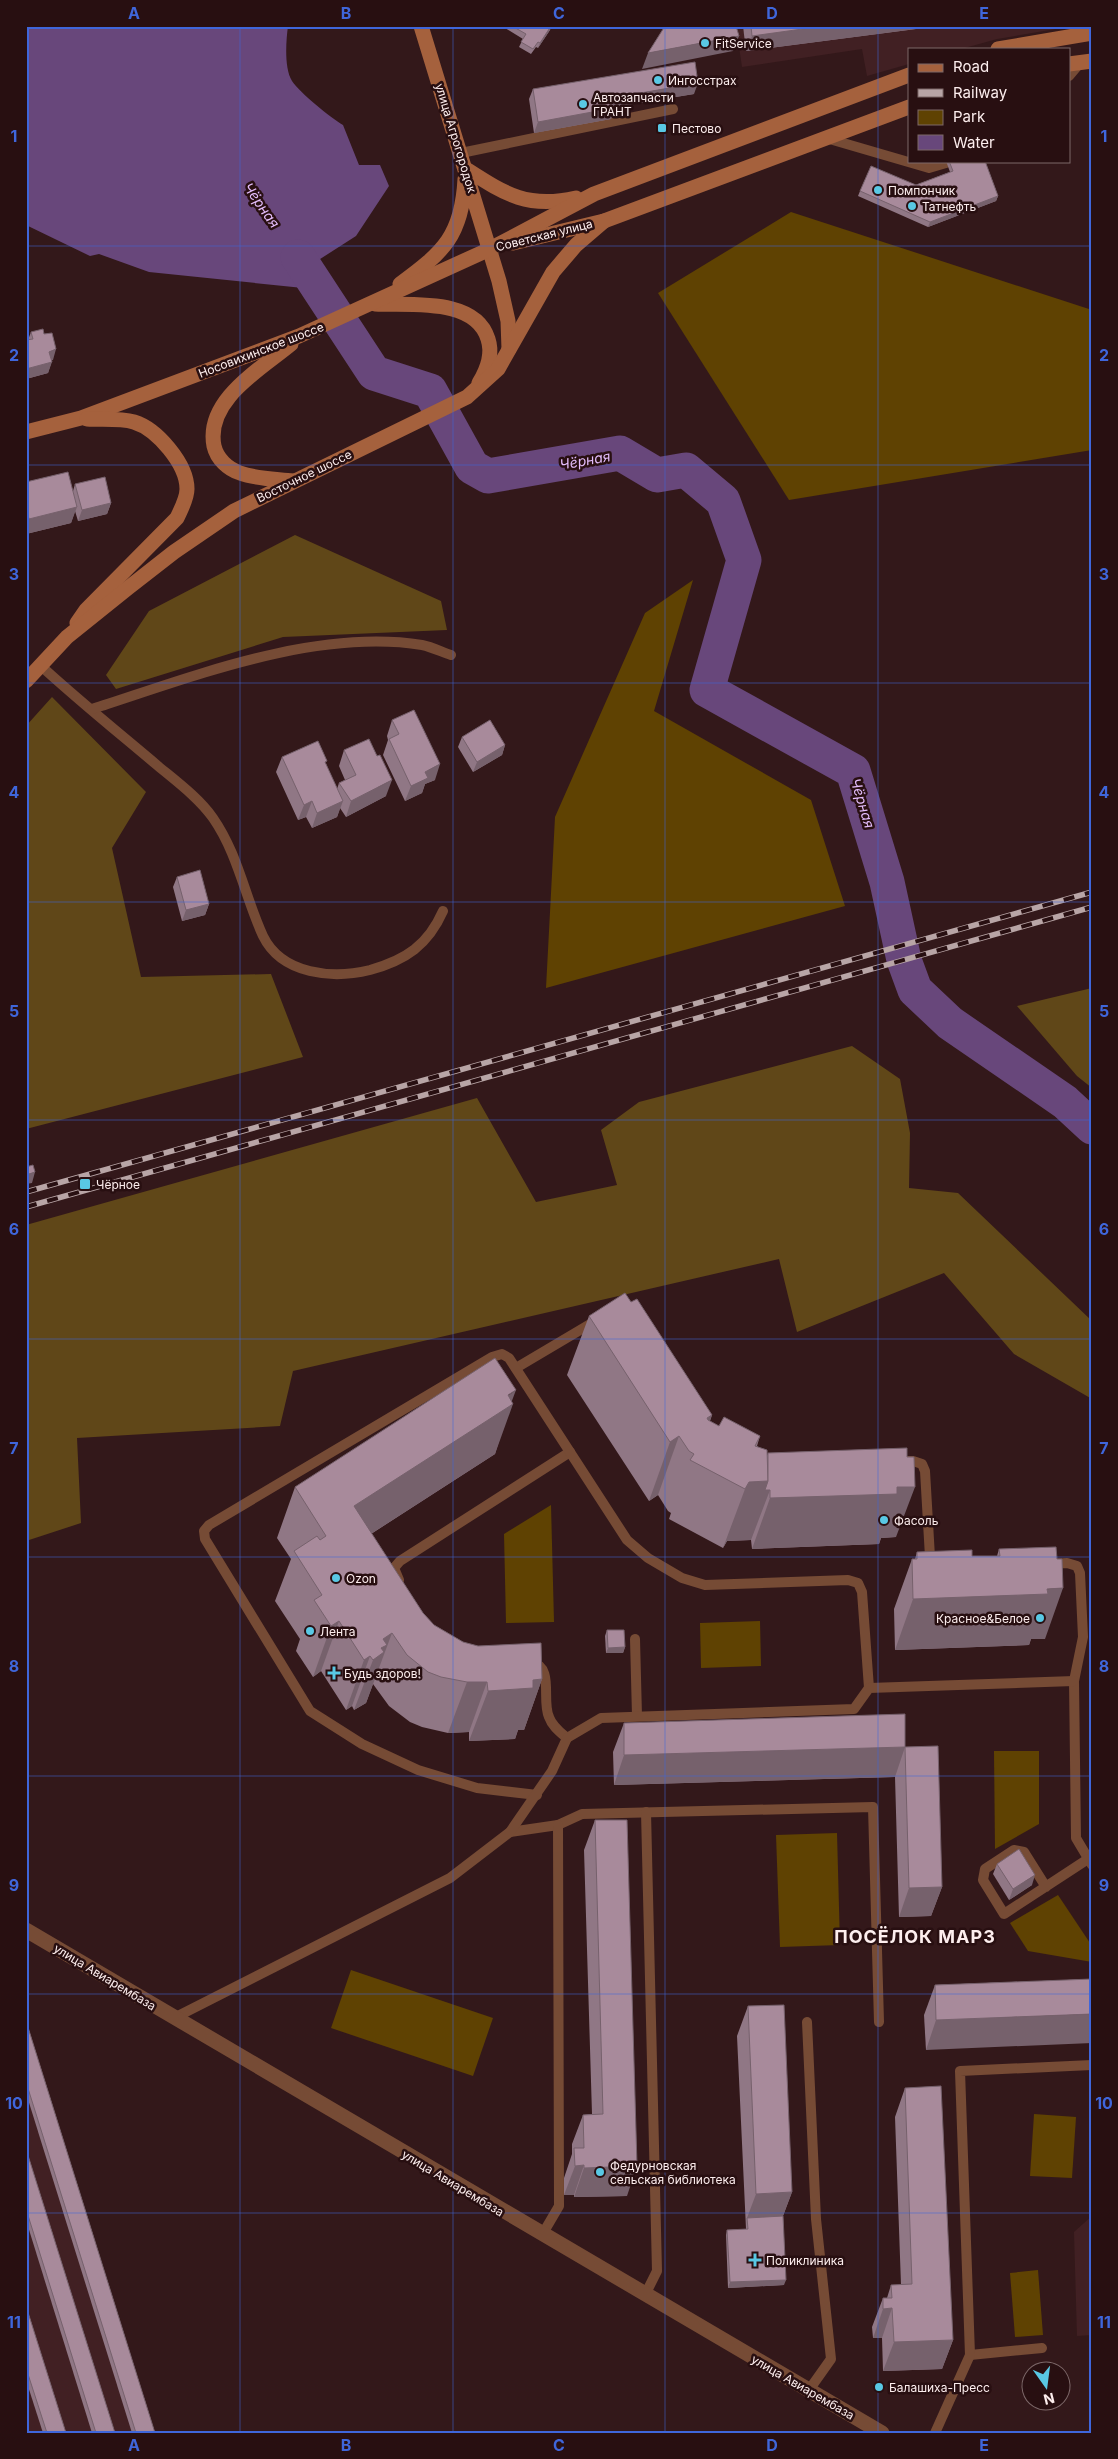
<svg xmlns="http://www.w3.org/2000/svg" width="1118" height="2459" font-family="Inter,sans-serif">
<rect width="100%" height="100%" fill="#33181a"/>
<g fill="#412023">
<path d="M 736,26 L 1073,26 L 997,39 L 961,49 L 909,49 L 909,64 L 867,76 L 862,49 L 742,67 Z"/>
<path d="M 26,2019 L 155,2433 L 26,2433 Z"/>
<path d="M 1092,2216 L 1092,2335 L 1077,2336 L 1074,2232 Z"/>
</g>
<g fill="#5f4202">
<path d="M 791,212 L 1092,310 L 1092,450 L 789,500 L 658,293 Z"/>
<path d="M 693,580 L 654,711 L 811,800 L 845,906 L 546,988 L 555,817 L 645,613 Z"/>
<path d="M 551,1505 L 554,1622 L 506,1623 L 504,1534 Z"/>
<path d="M 760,1621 L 761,1666 L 701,1668 L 700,1623 Z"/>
<path d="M 994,1751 L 1039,1751 L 1039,1824 L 995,1849 Z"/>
<path d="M 837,1833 L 840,1945 L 780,1947 L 776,1835 Z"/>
<path d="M 1058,1895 L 1092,1946 L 1092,1962 L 1028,1951 L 1010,1923 Z"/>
<path d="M 351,1970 L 493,2018 L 473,2076 L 331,2028 Z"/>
<path d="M 1034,2114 L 1076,2117 L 1072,2178 L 1030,2176 Z"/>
<path d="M 1038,2270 L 1043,2335 L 1015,2337 L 1010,2273 Z"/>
</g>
<g fill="#604718">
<path d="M 295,535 L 441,601 L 447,630 L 283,637 L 116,689 L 106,675 L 149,611 Z"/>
<path d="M 52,697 L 146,792 L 112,848 L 141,977 L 271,974 L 303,1057 L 26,1129 L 26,726 Z"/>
<path d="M 1092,988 L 1092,1088 L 1077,1076 L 1017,1006 Z"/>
<path d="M 852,1046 L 900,1079 L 910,1133 L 909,1188 L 958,1193 L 1092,1321 L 1092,1399 L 1014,1354 L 944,1273 L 797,1332 L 779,1259 L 293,1371 L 280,1426 L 77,1438 L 81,1523 L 26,1541 L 26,1225 L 477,1098 L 536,1202 L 617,1185 L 601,1130 L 639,1102 Z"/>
</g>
<path fill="#68477b" d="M 26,26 L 288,26 C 286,41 284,68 292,81 C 299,92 331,118 343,125 L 359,165 L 380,165 L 389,186 L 356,236 L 317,261 L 328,274 L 325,295 L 303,288 L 149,272 L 99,254 L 90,256 L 26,225 Z"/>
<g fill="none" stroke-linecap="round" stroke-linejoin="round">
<path stroke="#68477b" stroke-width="35" d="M 298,257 L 374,373 L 430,391 L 472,467 L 488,476 L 620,453 L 657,475 L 686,470 L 723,501 L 744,560 L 707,690 L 853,771 L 887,882 L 904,960 L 915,990 L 950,1023 L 1065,1102 L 1092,1127"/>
<g stroke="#764b35" stroke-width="10">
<path d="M 1069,76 L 1080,63"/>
<path d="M 826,138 L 929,168 L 946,163"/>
<path d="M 461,153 L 673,109"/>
<path d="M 40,665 C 78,700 119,733 158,766 C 176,781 199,798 213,818 C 238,854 245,897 263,936 C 282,975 333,979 370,970 C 406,960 428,945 443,911"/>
<path d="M 92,709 C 192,677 315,628 422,645 C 432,647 442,652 451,655"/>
<path d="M 516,1368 L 597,1320"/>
<path d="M 902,1461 L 913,1461 L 922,1464 L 925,1471 L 930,1557 L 933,1563"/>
<path d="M 1051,1564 L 1067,1563 L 1077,1566 L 1080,1573 L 1083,1637 L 1074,1681 L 1076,1838 L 1092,1865"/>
<path d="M 399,1580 L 394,1568 L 400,1561 L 570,1452"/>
<path d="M 635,1639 L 637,1716"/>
<path d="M 531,1662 C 555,1667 541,1700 549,1717 C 552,1726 560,1732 567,1738"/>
<path d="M 537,1795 L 477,1788 L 418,1770 L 362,1744 L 310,1711 L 205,1539 L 204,1531 L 209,1525 L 492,1357 L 502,1354 L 509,1358 L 627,1540 L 648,1558 L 682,1578 L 705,1585 L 848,1580 L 858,1583 L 862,1592 L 869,1688"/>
<path d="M 510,1832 L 558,1825 L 582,1814 L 873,1807 L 879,2022"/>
<path d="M 1046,1887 L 1024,1852 L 1014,1850 L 985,1869 L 983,1880 L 1004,1914 L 1088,1859"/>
<path d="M 174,2018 L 450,1878 L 510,1832 L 552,1771 L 567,1738 L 601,1718 L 854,1709 L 869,1688 L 1074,1681"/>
<path d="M 807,2022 L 816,2219 L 831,2359 L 809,2390"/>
<path d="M 542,2235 L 559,2206 L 558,1825"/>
<path d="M 645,2295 L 657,2271 L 646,1812"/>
<path d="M 970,2355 L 1042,2348"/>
<path d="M 935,2433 L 970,2355 L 960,2071 L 1092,2065"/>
</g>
<path stroke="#764b35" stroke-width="15" d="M 26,1930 L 882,2433"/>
<g stroke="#a5613d" stroke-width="15">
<path d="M 421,26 L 499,281 L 508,321 L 509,349"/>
<path d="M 998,49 L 1092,33"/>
<path d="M 1069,64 L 1092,61"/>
<path d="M 466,169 C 505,194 527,209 576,198"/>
<path d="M 513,243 L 604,221 L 909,107"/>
<path d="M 400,284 C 444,252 462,235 465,179"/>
<path d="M 375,304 C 410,306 475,297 488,339 C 493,354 487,370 479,383"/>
<path d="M 291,344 C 261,369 205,400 214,446 C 217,459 228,469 240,473 C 256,479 276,479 293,481"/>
<path d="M 26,432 L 81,418 L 299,336 L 490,249 L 594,194 L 909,75"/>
<path d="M 77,623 L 86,610 L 177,518 C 181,509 187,499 187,489 C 187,464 157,429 134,422 C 120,418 102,420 87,419"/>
<path d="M 26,681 L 67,637 L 128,588 L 174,552 L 234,511 L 467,397 L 498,369 L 553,272 L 576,245 L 604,221"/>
</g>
<g stroke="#b8a5a6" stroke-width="5.5">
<g id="rail">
<path d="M 26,1192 L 1092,892"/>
<path d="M 26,1207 L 1092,907"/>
</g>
</g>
<use href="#rail" stroke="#280f11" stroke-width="4" stroke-dasharray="11" stroke-linecap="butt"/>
</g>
<g fill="#907785">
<path d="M 506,26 L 551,26 L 550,30 L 538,48 L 536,47 L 531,54 L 519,47 L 523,39 L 505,28 Z"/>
<path d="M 743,26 L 939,26 L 746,51 Z"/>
<path d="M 533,89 L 694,94 L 614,107 L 611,119 L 534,133 L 529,99 Z"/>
<path d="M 946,161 L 985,161 L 998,196 L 996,201 L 928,227 L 858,196 L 860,191 L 916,185 L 950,172 Z"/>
<path d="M 31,332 L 53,360 L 52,360 L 48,373 L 26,379 L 26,340 L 28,340 Z"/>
<path d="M 26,482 L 73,491 L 75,484 L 111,503 L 107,514 L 78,521 L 75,511 L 71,523 L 26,534 Z"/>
<path d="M 392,720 L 435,780 L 425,784 L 422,793 L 405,801 L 383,755 L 388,740 L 387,736 Z"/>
<path d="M 462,737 L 505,745 L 502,755 L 473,772 L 458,747 Z"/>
<path d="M 344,750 L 386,796 L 346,817 L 340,808 L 337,817 L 312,828 L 306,817 L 298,820 L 276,772 L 282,757 L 326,764 L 337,789 L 339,783 L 345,780 L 339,766 Z"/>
<path d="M 177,877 L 209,904 L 205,915 L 182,921 L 173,887 Z"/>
<path d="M 631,1302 L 712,1415 L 710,1421 L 719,1426 L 760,1436 L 757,1446 L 768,1455 L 768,1453 L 896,1537 L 881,1538 L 879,1544 L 752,1549 L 751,1540 L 727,1541 L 723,1548 L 669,1519 L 671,1513 L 668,1511 L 658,1495 L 649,1501 L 567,1375 L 589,1316 Z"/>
<path d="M 511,1401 L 495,1454 L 371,1534 L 423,1613 L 434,1625 L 463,1642 L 542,1679 L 524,1730 L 518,1730 L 515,1739 L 469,1741 L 469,1732 L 448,1733 L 422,1727 L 410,1722 L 389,1706 L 373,1684 L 366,1703 L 354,1710 L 352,1706 L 346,1710 L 321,1671 L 313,1677 L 296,1651 L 300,1639 L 275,1601 L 291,1559 L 277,1538 L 295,1487 Z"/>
<path d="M 999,1549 L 1045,1639 L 1031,1639 L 1029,1645 L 895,1650 L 894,1609 L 912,1559 L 915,1559 L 917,1552 L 972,1556 L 997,1556 Z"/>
<path d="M 607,1630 L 625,1647 L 623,1653 L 606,1653 L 605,1636 Z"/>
<path d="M 624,1723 L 905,1747 L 942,1887 L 931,1916 L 899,1917 L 895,1777 L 614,1785 L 613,1752 Z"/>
<path d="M 595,1820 L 627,2196 L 574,2197 L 574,2195 L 564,2195 L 564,2178 L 572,2154 L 572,2144 L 583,2115 L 592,2114 L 584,1850 Z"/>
<path d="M 997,1864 L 1032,1885 L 1009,1900 L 993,1874 Z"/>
<path d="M 1092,1979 L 926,2050 L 924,2015 L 935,1985 Z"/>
<path d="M 748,2006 L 792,2192 L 783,2216 L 784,2285 L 728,2288 L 726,2235 L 727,2230 L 746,2229 L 737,2036 Z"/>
<path d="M 26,2021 L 155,2433 L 132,2433 L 26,2093 Z"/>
<path d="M 905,2088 L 953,2340 L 942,2369 L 883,2371 L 882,2338 L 873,2338 L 872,2327 L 883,2298 L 887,2298 L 891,2285 L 901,2285 L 895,2117 Z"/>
<path d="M 26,2149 L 115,2433 L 92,2433 L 26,2220 Z"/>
<path d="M 26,2306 L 66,2433 L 43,2433 L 26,2380 Z"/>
</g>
<g fill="#76616c">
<path d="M 551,26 L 550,30 L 538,48 L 540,43 Z"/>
<path d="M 824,26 L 939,26 L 746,51 L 752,36 Z"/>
<path d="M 739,36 L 733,51 L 642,69 L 648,53 Z"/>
<path d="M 698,83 L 694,94 L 609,108 L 612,98 Z"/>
<path d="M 614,108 L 611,119 L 534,133 L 538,122 Z"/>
<path d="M 998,196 L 996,201 L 928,227 L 930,222 Z"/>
<path d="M 56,349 L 53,360 L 45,362 L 49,352 Z"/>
<path d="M 52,362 L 48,373 L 26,379 L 26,369 Z"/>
<path d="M 111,503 L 107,514 L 78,521 L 82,510 Z"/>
<path d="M 77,507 L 71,523 L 26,534 L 26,527 L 29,519 Z"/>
<path d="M 505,745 L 502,755 L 473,772 L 477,762 Z"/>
<path d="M 440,764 L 435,780 L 425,784 L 422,793 L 405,801 L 411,786 L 425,772 Z"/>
<path d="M 392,780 L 386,796 L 346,817 L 351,801 Z"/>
<path d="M 312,801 L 306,817 L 298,820 L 304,805 Z"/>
<path d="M 343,801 L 337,817 L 312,828 L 317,813 Z"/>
<path d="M 209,904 L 205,915 L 182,921 L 186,910 Z"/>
<path d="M 35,1172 L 32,1183 L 26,1184 L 26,1175 Z"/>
<path d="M 516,1390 L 510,1406 L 513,1404 L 495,1454 L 335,1557 L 354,1506 Z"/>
<path d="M 712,1415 L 695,1462 L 707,1418 Z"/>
<path d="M 679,1436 L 658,1495 L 649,1501 L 670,1442 Z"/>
<path d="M 768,1481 L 770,1490 L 751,1540 L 727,1541 L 723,1548 L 745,1489 L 749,1482 Z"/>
<path d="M 897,1487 L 915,1487 L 896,1537 L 881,1538 L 879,1544 L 752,1549 L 770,1498 Z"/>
<path d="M 1063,1588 L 1045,1639 L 1031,1639 L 1029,1645 L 895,1650 L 913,1599 Z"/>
<path d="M 339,1621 L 321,1671 L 313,1677 L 331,1626 Z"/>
<path d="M 392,1633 L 366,1703 L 354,1710 L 373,1660 L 383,1639 Z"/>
<path d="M 625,1647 L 623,1653 L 606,1653 L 608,1648 Z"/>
<path d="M 370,1656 L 352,1706 L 346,1710 L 364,1660 Z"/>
<path d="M 542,1679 L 524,1730 L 518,1730 L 515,1739 L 469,1741 L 488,1691 L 533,1680 Z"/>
<path d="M 467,1682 L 487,1682 L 469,1732 L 448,1733 Z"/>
<path d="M 905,1747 L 895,1777 L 614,1785 L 624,1755 Z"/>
<path d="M 1035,1875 L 1032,1885 L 1009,1900 L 1013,1889 Z"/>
<path d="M 942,1887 L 931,1916 L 899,1917 L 909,1888 Z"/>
<path d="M 1092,2014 L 1092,2043 L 926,2050 L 936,2020 Z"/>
<path d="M 584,2165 L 574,2195 L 564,2195 L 575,2166 Z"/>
<path d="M 637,2166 L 627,2196 L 574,2197 L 584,2168 Z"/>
<path d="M 792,2192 L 781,2221 L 747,2218 L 756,2194 Z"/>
<path d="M 786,2280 L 784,2285 L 728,2288 L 730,2282 Z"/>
<path d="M 892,2308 L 882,2338 L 873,2338 L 883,2309 Z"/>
<path d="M 953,2340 L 942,2369 L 883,2371 L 894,2342 Z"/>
</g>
<g fill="#a88a9b" stroke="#76616c">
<path d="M 512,26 L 551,26 L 540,43 L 538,42 L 533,49 L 521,42 L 526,34 Z"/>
<path d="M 665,26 L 736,26 L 739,36 L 648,53 Z"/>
<path d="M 751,26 L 824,26 L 752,36 Z"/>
<path d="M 695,62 L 698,83 L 612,98 L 614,108 L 538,122 L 533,89 Z"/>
<path d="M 949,161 L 985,161 L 998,196 L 930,222 L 860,191 L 871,166 L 916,185 L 953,171 Z"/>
<path d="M 43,329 L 44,334 L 52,333 L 56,349 L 49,352 L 52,362 L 26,369 L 26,340 L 33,339 L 31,332 Z"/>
<path d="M 68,472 L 77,507 L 29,519 L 26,507 L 26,482 Z"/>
<path d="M 105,477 L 111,503 L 82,510 L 75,484 Z"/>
<path d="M 414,710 L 440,764 L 425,772 L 428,778 L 411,786 L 389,739 L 399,734 L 392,720 Z"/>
<path d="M 490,720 L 505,745 L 477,762 L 462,737 Z"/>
<path d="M 369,739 L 377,756 L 380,755 L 392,780 L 351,801 L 339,783 L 356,775 L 344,750 Z"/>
<path d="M 318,741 L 327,761 L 325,762 L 343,801 L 317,813 L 312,801 L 304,805 L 282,757 Z"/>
<path d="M 200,870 L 209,904 L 186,910 L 177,877 Z"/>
<path d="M 33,1165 L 35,1172 L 26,1175 L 26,1167 Z"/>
<path d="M 625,1293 L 631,1302 L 637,1299 L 712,1415 L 707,1418 L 708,1420 L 719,1426 L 724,1417 L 760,1436 L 755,1446 L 767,1450 L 768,1481 L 749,1482 L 745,1489 L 690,1460 L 694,1454 L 689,1451 L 679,1436 L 670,1442 L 589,1316 Z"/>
<path d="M 495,1358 L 516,1390 L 508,1395 L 513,1404 L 354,1506 L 423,1613 L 434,1625 L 463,1642 L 478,1646 L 541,1643 L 542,1679 L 533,1680 L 533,1688 L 488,1691 L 487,1682 L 467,1682 L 441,1677 L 428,1672 L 407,1655 L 392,1633 L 383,1639 L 387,1645 L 381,1648 L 384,1652 L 373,1660 L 370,1656 L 364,1660 L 339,1621 L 331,1626 L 314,1600 L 322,1595 L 294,1551 L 317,1536 L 320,1540 L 326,1536 L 295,1487 Z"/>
<path d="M 907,1448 L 907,1457 L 914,1457 L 915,1487 L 897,1487 L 897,1494 L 770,1498 L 770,1490 L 765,1490 L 768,1481 L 768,1453 Z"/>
<path d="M 1056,1547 L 1057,1559 L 1062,1559 L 1063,1588 L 1047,1589 L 1048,1594 L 913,1599 L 912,1559 L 917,1559 L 917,1552 L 972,1550 L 972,1556 L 1000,1556 L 999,1549 Z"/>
<path d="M 607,1630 L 624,1630 L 625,1647 L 608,1648 Z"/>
<path d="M 905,1714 L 905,1747 L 938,1746 L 942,1887 L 909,1888 L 905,1747 L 624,1755 L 624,1723 Z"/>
<path d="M 595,1820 L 627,1820 L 637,2166 L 584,2168 L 584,2165 L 575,2166 L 574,2148 L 584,2148 L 583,2115 L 603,2114 Z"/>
<path d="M 1019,1849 L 1035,1875 L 1013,1889 L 997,1864 Z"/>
<path d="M 1092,1979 L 1092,2014 L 936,2020 L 935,1985 Z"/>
<path d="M 784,2005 L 792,2192 L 756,2194 L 748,2006 Z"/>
<path d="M 26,2021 L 155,2433 L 136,2433 L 26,2082 Z"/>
<path d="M 941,2086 L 953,2340 L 894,2342 L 892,2308 L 883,2309 L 883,2298 L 892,2298 L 891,2285 L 912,2284 L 905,2088 Z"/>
<path d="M 26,2149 L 115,2433 L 96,2433 L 26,2209 Z"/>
<path d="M 783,2216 L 786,2280 L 730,2282 L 727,2230 L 748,2229 L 747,2218 Z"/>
<path d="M 26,2306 L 66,2433 L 47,2433 L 26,2368 Z"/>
</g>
<path fill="none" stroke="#3f66db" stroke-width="1" stroke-opacity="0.55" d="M 240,26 L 240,2433M 453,26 L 453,2433M 665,26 L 665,2433M 878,26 L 878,2433M 26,246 L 1092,246M 26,465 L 1092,465M 26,683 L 1092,683M 26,902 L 1092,902M 26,1120 L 1092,1120M 26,1339 L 1092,1339M 26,1557 L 1092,1557M 26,1776 L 1092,1776M 26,1994 L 1092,1994M 26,2213 L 1092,2213"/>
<g fill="#59c8e4" stroke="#280f11" stroke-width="2">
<circle cx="705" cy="43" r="5"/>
<circle cx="658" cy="80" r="5"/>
<circle cx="583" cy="104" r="5"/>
<rect x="657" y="123" width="10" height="10" rx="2.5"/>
<circle cx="878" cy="190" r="5"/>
<circle cx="912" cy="206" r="5"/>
<rect x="79" y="1178" width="12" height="12" rx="2.5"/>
<circle cx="884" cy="1520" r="5"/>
<circle cx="336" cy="1578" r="5"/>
<circle cx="1040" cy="1618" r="5"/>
<circle cx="310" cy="1631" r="5"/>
<path d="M331.5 1665.5h5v5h5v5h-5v5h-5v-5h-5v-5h5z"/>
<circle cx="600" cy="2172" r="5"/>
<path d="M752.5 2252.5h5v5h5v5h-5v5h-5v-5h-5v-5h5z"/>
<circle cx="879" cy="2387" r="5"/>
</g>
<g text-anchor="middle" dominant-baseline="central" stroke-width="5" stroke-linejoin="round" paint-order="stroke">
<g font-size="12" fill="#fdeeee" stroke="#280f11" text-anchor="start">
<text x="715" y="43">FitService</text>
<text x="668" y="80">Ингосстрах</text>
<text x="593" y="97">Автозапчасти<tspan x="593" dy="14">ГРАНТ</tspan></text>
<text x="672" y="128">Пестово</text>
<text x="888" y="190">Помпончик</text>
<text x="922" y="206">Татнефть</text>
<text x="96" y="1184">Чёрное</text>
<text x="894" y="1520">Фасоль</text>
<text x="346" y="1578">Ozon</text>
<text x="1030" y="1618" text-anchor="end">Красное&amp;Белое</text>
<text x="320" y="1631">Лента</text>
<text x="344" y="1673">Будь здоров!</text>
<text x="610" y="2165">Федурновская<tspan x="610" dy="14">сельская библиотека</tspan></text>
<text x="766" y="2260">Поликлиника</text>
<text x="889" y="2387">Балашиха-Пресс</text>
</g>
<g font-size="12" fill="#fdeeee" stroke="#280f11">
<text transform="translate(456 138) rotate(73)">улица Агрогородок</text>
<text transform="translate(544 235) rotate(-14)">Советская улица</text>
<text transform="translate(261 350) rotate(-21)">Носовихинское шоссе</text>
<text transform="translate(304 476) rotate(-26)">Восточное шоссе</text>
<text transform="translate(105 1977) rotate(31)">улица Авиарембаза</text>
<text transform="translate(453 2183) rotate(31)">улица Авиарембаза</text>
<text transform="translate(803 2387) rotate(30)">улица Авиарембаза</text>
</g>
<g font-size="14" font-style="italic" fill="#e4bdfc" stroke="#280f11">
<text transform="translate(262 205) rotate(55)">Чёрная</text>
<text transform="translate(585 460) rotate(-10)">Чёрная</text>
<text transform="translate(863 803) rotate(73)">Чёрная</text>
</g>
<g font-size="18" font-weight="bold" letter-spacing="1" fill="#fdeeee" stroke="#280f11">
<text x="915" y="1936">ПОСЁЛОК МАРЗ</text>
</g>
</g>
<rect width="1118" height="2459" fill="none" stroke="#280f11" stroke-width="55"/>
<rect x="908" y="48" width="162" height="115" fill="#280f11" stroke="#7d6869"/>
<rect x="918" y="64" width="25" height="8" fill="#a5613d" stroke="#7d6869"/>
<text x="953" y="72" font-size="15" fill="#fdeeee">Road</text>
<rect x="918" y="89" width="25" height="8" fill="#b8a5a6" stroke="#7d6869"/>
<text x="953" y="98" font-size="15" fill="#fdeeee">Railway</text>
<rect x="918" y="110" width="25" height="15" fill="#5f4202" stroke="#7d6869"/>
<text x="953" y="122" font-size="15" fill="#fdeeee">Park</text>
<rect x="918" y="135" width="25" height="15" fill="#68477b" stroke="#7d6869"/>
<text x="953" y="148" font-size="15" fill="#fdeeee">Water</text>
<g transform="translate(1046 2386) rotate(166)"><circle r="24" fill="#280f11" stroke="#7d6869"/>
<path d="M0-4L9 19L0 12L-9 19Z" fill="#59c8e4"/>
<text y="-8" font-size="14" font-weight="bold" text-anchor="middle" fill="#fdeeee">N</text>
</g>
<rect x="28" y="28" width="1062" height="2404" fill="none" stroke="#3f66db" stroke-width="2"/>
<g font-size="16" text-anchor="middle" font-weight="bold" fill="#3f66db">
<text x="134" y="19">A</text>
<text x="346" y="19">B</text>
<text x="559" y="19">C</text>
<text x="772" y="19">D</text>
<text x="984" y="19">E</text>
<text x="14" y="142">1</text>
<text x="1104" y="142">1</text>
<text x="14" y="361">2</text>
<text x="1104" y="361">2</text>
<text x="14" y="580">3</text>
<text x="1104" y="580">3</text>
<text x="14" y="798">4</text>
<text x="1104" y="798">4</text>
<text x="14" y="1017">5</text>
<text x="1104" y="1017">5</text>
<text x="14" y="1235">6</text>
<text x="1104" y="1235">6</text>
<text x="14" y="1454">7</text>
<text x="1104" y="1454">7</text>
<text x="14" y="1672">8</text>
<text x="1104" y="1672">8</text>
<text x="14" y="1891">9</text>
<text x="1104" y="1891">9</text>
<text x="14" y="2109">10</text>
<text x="1104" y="2109">10</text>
<text x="14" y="2328">11</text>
<text x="1104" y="2328">11</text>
<text x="134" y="2451">A</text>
<text x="346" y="2451">B</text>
<text x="559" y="2451">C</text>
<text x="772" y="2451">D</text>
<text x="984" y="2451">E</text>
</g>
</svg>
